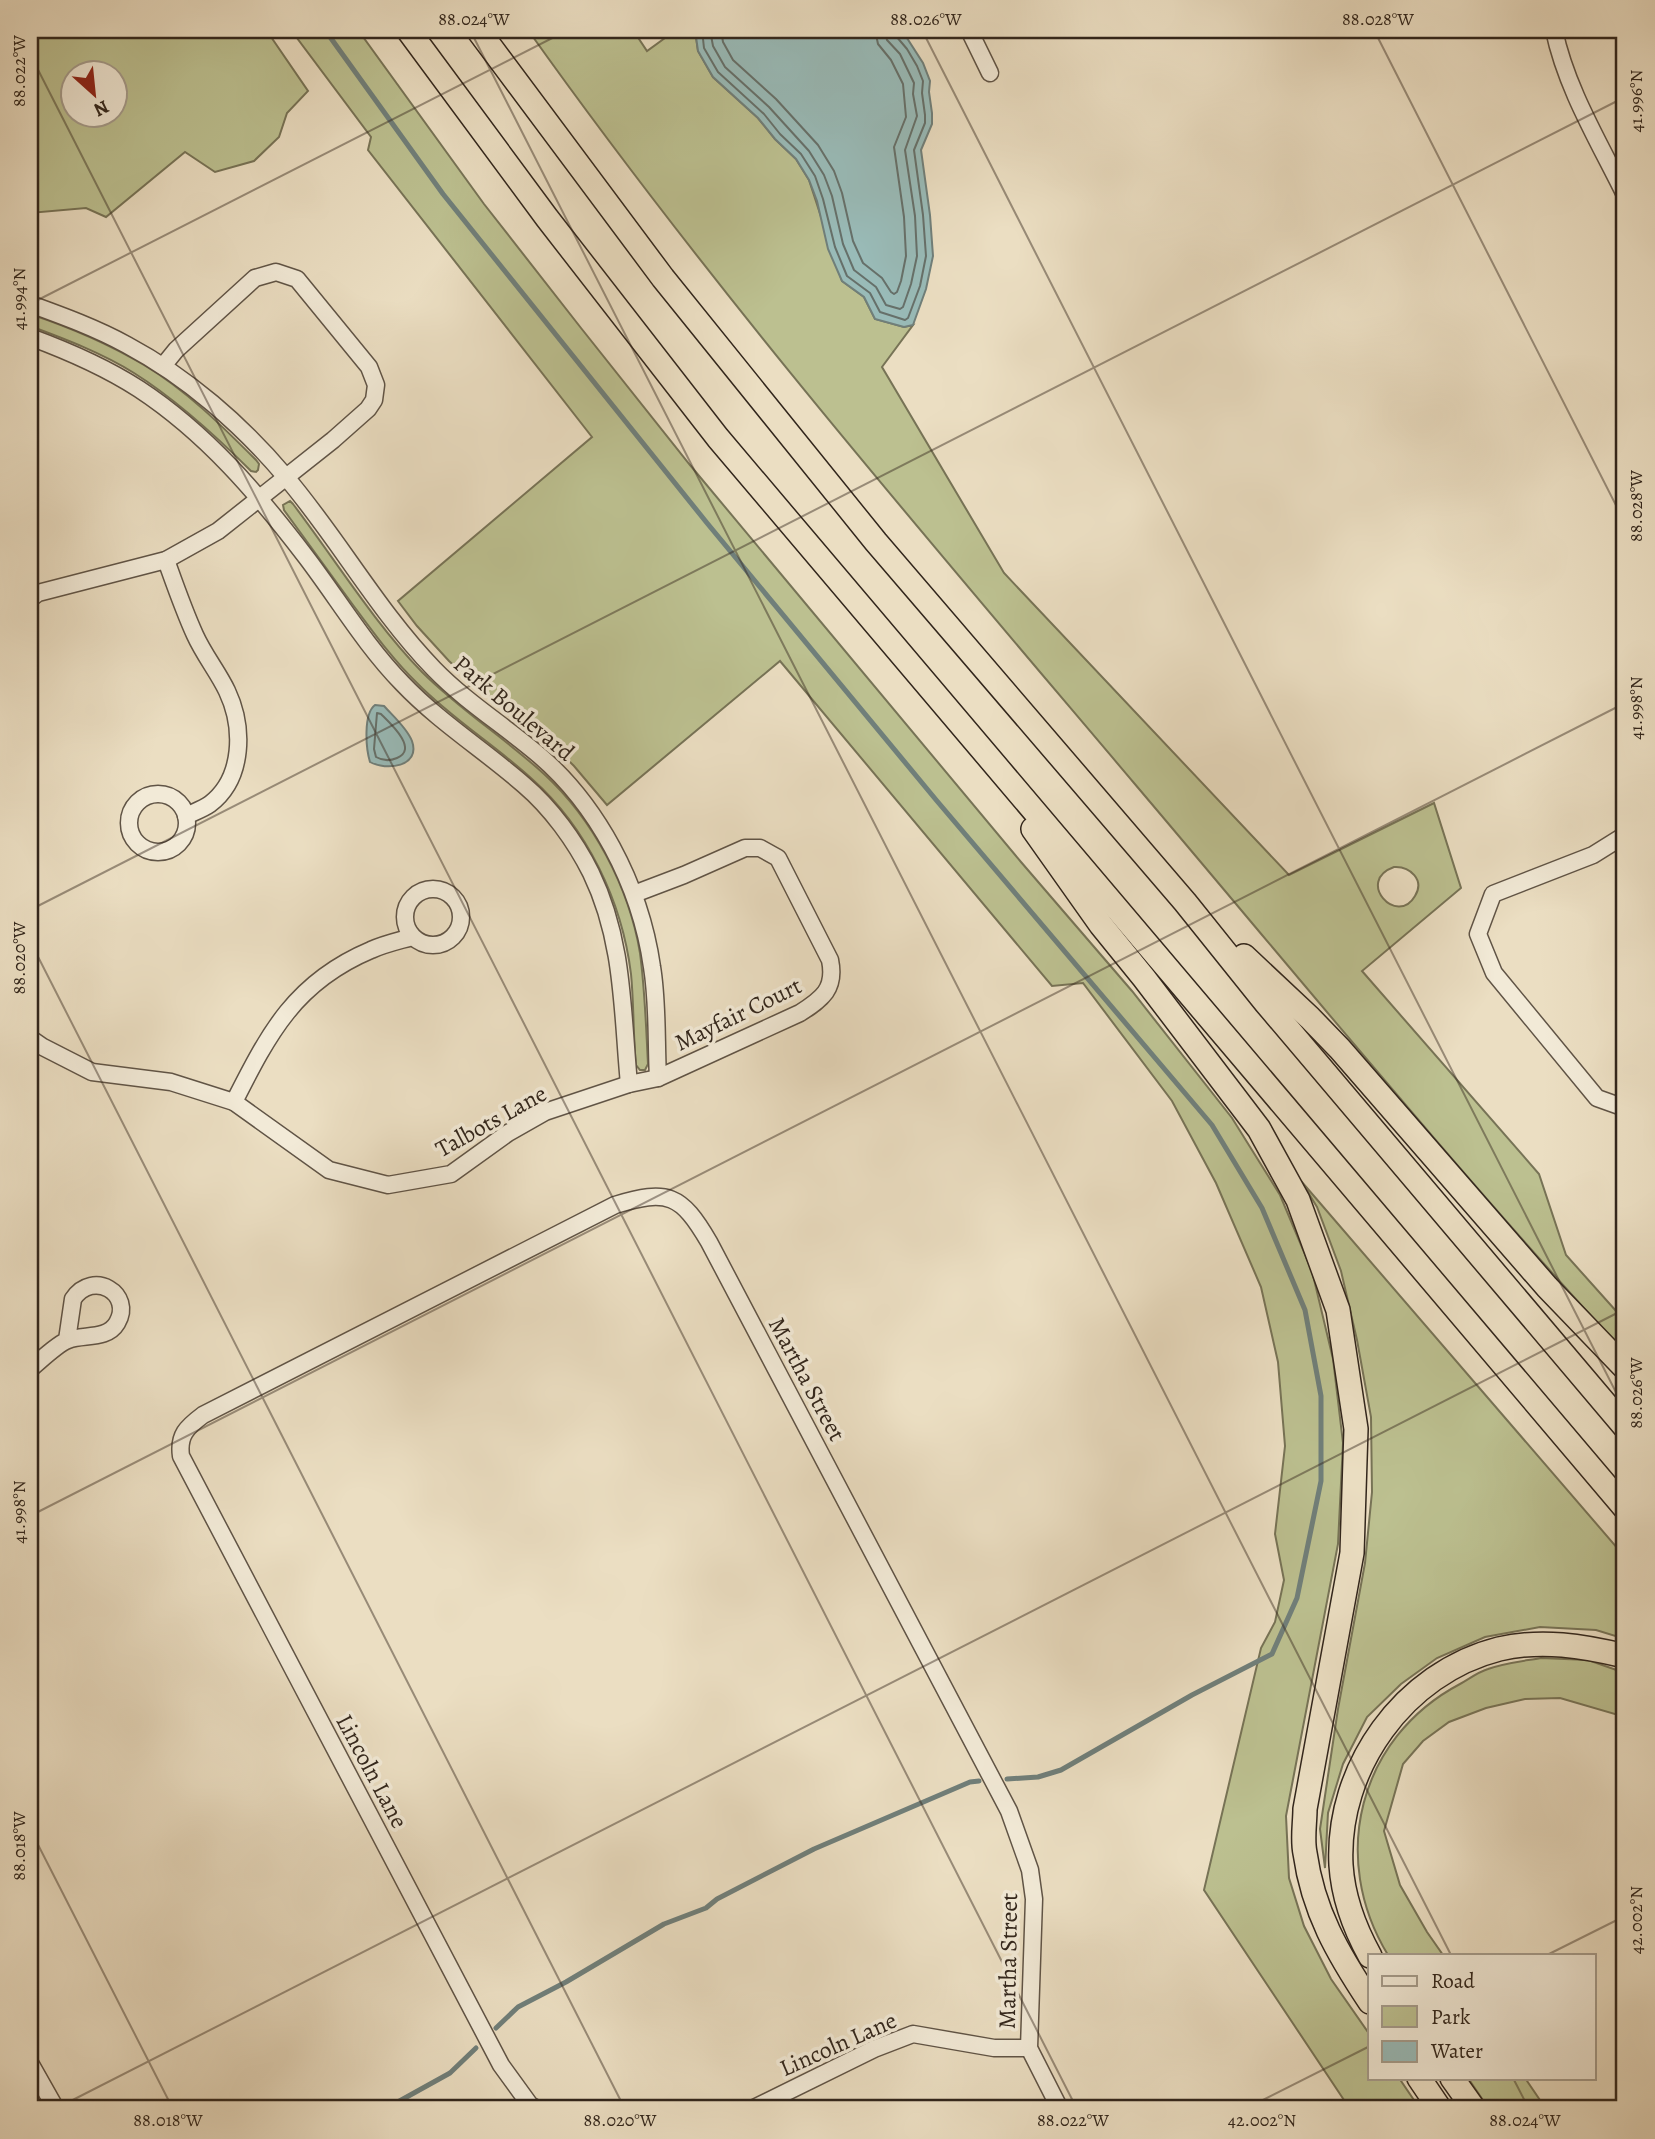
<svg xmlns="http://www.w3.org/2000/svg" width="1655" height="2139" font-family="Alegreya,serif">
<rect width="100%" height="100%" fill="#ebdec2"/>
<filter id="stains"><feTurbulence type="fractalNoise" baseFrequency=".00286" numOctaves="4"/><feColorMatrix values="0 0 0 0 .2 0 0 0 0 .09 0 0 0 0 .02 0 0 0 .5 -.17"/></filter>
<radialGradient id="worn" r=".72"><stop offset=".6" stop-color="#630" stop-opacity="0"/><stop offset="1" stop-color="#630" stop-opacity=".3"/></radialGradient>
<g fill="#bcc090" stroke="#777356" stroke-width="2" fill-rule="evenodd">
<path d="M 30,30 L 274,30 L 269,34 L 308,91 L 287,113 L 279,137 L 254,161 L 215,172 L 185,152 L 106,217 L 86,208 L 30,213 ZM 74,74 L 116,74 L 116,116 L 74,116 Z"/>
<path d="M 291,30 L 358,30 L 484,204 L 581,328 L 690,465 L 1021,862 L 1132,991 L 1232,1118 L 1280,1195 L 1312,1271 L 1333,1359 L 1343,1443 L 1338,1544 L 1286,1816 L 1289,1878 L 1304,1926 L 1331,1979 L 1370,2035 L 1370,2078 L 1399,2078 L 1420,2109 L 1350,2109 L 1204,1890 L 1261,1648 L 1275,1622 L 1284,1580 L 1275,1534 L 1285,1446 L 1278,1362 L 1261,1287 L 1216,1183 L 1172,1101 L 1083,983 L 1052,986 L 780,661 L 607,805 L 574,766 L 558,750 L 481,690 L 449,661 L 417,626 L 398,601 L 592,437 L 368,150 L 371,137 Z"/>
<path d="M 528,30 L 633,30 L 647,51 L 676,30 L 695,30 L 698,51 L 713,77 L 758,118 L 775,139 L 796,159 L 809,180 L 842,281 L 864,297 L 875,319 L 904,327 L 913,325 L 882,367 L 1004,573 L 1289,875 L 1434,803 L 1461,888 L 1362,971 L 1539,1174 L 1566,1255 L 1625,1321 L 1625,1353 C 1455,1169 1296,974 1134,783 C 926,537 715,293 528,30 ZM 1394,867 C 1410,866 1425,880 1415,896 C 1397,927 1355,881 1394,867 Z"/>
<path d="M 30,314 C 69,327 109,344 144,365 C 186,390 222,426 256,460 L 259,464 L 258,470 L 256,472 L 251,471 C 215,435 177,400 134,373 C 102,353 65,339 30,326 Z"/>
<path d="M 290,501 L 293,504 C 334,558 375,624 422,672 C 460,710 505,738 544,774 C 593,819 629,887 640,953 C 645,990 646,1027 648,1064 L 645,1070 L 640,1070 L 636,1065 C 633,1035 634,1004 631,974 C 622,901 587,828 532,779 C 495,745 452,719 417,683 C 393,660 373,632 353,605 C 330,573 307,542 284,510 L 283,505 Z"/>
<path d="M 1301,1181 L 1625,1557 L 1625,1639 L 1596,1630 L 1540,1627 L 1485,1637 L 1437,1658 L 1401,1684 L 1367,1717 L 1343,1764 L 1328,1813 L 1325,1868 L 1320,1829 L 1338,1709 L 1365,1563 L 1372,1492 L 1371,1417 L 1357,1340 L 1341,1271 L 1317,1207 Z"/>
<path d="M 1541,1658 L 1588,1660 L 1625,1673 L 1625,1717 L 1560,1698 L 1525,1699 L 1486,1708 L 1449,1722 L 1423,1741 L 1403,1764 L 1384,1831 L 1400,1885 L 1427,1932 L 1443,1955 L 1388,1955 C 1329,1858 1358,1738 1460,1684 C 1469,1679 1478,1672 1488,1669 C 1504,1663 1524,1661 1541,1658 Z"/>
<path d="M 1468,2078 L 1525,2078 L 1546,2109 L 1489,2109 Z"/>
</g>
<g fill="#99bbb8" stroke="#707f7a" stroke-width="2">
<path d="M 695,30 L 897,30 L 905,35 L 923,63 L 930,81 L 929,92 L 932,113 L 932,124 L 921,150 L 930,215 L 933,256 L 926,289 L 913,325 L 904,327 L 875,319 L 864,297 L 842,281 L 828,249 L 817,201 L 809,180 L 796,159 L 775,139 L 758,118 L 713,77 L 698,51 Z"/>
<path d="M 375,705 L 384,706 C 393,716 407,728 412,741 C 421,767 386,771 370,762 C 366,749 363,714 375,705 Z"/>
</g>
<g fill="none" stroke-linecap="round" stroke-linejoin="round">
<g stroke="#66706a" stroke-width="2">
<path d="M 702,30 L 704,48 L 718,72 L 764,114 L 780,134 L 801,154 L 815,176 L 823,199 L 835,247 L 847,276 L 870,293 L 880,312 L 905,320 L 908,318 L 920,286 L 926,256 L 923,215 L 914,150 L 925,123 L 925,115 L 922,93 L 923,81 L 917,66 L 907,49 L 896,36 L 894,30"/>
<path d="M 710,30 L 713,46 L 725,67 L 769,107 L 809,151 L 824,175 L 832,196 L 843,244 L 854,270 L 876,287 L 886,305 L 900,309 L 903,307 L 911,284 L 917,256 L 915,216 L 905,150 L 917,116 L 913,94 L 914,83 L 900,54 L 887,40 L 885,30"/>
<path d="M 721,30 L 723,42 L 733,60 L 776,99 L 818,145 L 834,171 L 842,193 L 853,241 L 863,263 L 882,278 L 891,292 L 894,294 L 897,292 L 901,281 L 906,256 L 904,217 L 894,147 L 906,117 L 903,84 L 891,60 L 878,44 L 875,30"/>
<path d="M 377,713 L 381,714 C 390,723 419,749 397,758 C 390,761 383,761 376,757 L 374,749 Z"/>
</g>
<g stroke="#707f7a" stroke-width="5">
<path d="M 325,30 L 443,194 L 707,523 L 937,801 L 1212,1125 L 1262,1208 L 1305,1310 L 1321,1396 L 1321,1481 L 1297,1598 L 1272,1654 L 1192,1695 L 1061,1770 L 1038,1777 L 1007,1779"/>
<path d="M 496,2028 L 518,2007 L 566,1982 L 664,1924 L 706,1908 L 717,1899 L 814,1849 L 970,1782 L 979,1781"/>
<path d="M 385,2109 L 450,2073 L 476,2048"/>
</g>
<g stroke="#605446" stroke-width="19">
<g id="minor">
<path d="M 969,30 L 990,73"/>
<path d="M 1554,30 C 1566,88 1599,142 1625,195"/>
<path d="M 30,304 C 63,316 96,328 127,345 C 187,377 242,425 285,476 C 338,538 377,610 434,669 C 466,702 505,726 540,756 C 569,781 594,814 612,847 C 632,884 646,925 652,967 C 658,1003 656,1041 658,1078"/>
<path d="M 30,337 C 68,351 105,367 139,389 C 206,433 258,494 306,557 C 338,599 365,645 402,683 C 439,722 484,750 524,785 C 551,808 575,841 591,873 C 624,941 622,1011 629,1084"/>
<path d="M 166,560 C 175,585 184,611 195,635 C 204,655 218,672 227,691 C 244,727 244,778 210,804 C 203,809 194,812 186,816"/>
<path d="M 30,599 L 38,593 L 166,560 L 218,531 L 333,440 L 368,409 L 374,400 L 376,385 L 369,367 L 297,279 L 276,272 L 255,278 L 176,350 L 163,366"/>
<circle cx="158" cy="823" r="29"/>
<path d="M 1625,835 L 1593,855 L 1493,894 L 1478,934 L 1494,973 L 1597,1098 L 1625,1108"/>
<circle cx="433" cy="917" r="28"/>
<path d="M 30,1038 L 43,1047 L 92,1072 L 171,1082 L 234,1102 L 329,1170 L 388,1185 L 451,1174 L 508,1133 L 545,1112 L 629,1084 L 658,1078 L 800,1013 C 822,999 836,989 830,960 L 778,858 L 760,848 L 745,848 L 684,875 L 634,894"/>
<path d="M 234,1102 C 269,1033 295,982 371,950 C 384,944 398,941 412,937"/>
<path d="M 30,1369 C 40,1361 57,1344 68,1340 C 84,1334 107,1340 117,1323 C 134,1294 93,1269 73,1299 L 67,1340"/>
<path d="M 30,2063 L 56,2109"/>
<path d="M 537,2109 L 530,2105 L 501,2065 L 181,1456 C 178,1435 187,1427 203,1415 L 615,1205 C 668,1189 681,1194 709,1242 L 1009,1811 L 1030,1870 L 1034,1899 L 1029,2048 L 1060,2109"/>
<path d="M 752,2109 L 874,2049 L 913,2034 L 994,2048 L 1029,2048"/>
</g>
</g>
<g stroke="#32261c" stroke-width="26">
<g id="highway">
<path d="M 408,30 L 547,218 L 718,438 L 1625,1508"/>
<path d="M 478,30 L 663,278 L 876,542 L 1185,902 L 1266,1003 L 1625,1427"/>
<path d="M 1033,829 L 1101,925 L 1144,978 L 1259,1129 L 1298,1200 L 1338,1310 L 1356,1429 L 1352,1553 L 1305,1809 C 1305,1823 1302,1839 1305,1853 C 1313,1911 1338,1954 1370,2002"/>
<path d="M 1244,956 L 1310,1018 L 1340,1049 L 1547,1287 L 1625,1368"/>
<path d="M 1370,1956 C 1354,1927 1343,1897 1341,1865 C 1336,1768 1404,1673 1499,1649 C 1542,1639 1583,1646 1625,1656"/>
<path d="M 1419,2078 L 1440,2109"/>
<path d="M 1452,2078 L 1474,2109"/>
</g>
</g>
<use href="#minor" stroke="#f2ead7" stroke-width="16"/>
<use href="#highway" stroke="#ebdec2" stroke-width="23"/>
</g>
<path fill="none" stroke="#32261c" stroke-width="2" stroke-opacity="0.45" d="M 470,30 L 1451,1955M 922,30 L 1625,1410M 1374,30 L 1625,523M 30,54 L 1077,2109M 30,304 L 568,30M 30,910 L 1625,97M 30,941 L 625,2109M 30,1516 L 1625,703M 30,1829 L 173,2109M 1547,1955 L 1625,1916M 1513,2078 L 1529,2109M 55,2109 L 1625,1309M 1245,2109 L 1370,2046"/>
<g text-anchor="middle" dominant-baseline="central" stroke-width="7" stroke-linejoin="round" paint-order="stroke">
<g font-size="24" fill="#32261c" stroke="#f2ead7">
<text transform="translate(514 708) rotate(40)">Park Boulevard</text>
<text transform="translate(738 1014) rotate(-26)">Mayfair Court</text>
<text transform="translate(491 1121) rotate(-29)">Talbots Lane</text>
<text transform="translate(807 1379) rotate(62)">Martha Street</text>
<text transform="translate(372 1771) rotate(62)">Lincoln Lane</text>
<text transform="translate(1008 1961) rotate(-89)">Martha Street</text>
<text transform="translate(838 2044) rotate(-24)">Lincoln Lane</text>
</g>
</g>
<rect width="1655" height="2139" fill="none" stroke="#ebdec2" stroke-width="77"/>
<rect x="1368" y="1954" width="228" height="126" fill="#f2ead7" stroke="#a59c8c" stroke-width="2"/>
<rect x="1382" y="1976" width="35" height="10" fill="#f2ead7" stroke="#a59c8c" stroke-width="2"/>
<text x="1431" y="1988" font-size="21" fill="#32261c">Road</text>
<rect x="1382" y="2006" width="35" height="21" fill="#bcc090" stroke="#a59c8c" stroke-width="2"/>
<text x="1431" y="2024" font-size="21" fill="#32261c">Park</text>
<rect x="1382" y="2041" width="35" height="21" fill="#99bbb8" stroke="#a59c8c" stroke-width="2"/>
<text x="1431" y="2058" font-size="21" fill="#32261c">Water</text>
<g transform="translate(94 94) rotate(153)"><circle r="33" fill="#f2ead7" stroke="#a59c8c" stroke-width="2"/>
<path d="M0-5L12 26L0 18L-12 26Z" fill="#8f2418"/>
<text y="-10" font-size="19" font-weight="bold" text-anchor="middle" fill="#32261c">N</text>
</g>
<rect x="38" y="38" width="1578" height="2062" fill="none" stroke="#32261c" stroke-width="2.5"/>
<g font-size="18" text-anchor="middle" fill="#32261c">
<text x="474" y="25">88.024°W</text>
<text x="926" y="25">88.026°W</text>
<text x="1378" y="25">88.028°W</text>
<text transform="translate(19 71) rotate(-90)" y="6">88.022°W</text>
<text transform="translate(1636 101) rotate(-90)" y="6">41.996°N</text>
<text transform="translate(19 299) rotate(-90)" y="6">41.994°N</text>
<text transform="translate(1636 506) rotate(-90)" y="6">88.028°W</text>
<text transform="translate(1636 708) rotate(-90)" y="6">41.998°N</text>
<text transform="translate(19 958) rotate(-90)" y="6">88.020°W</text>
<text transform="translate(1636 1393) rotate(-90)" y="6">88.026°W</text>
<text transform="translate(19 1512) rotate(-90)" y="6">41.998°N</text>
<text transform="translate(19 1846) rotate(-90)" y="6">88.018°W</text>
<text transform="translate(1636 1920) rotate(-90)" y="6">42.002°N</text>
<text x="168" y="2126">88.018°W</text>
<text x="620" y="2126">88.020°W</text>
<text x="1073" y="2126">88.022°W</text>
<text x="1262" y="2126">42.002°N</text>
<text x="1525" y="2126">88.024°W</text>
</g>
<rect width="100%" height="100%" filter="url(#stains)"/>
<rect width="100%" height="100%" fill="url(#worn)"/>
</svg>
